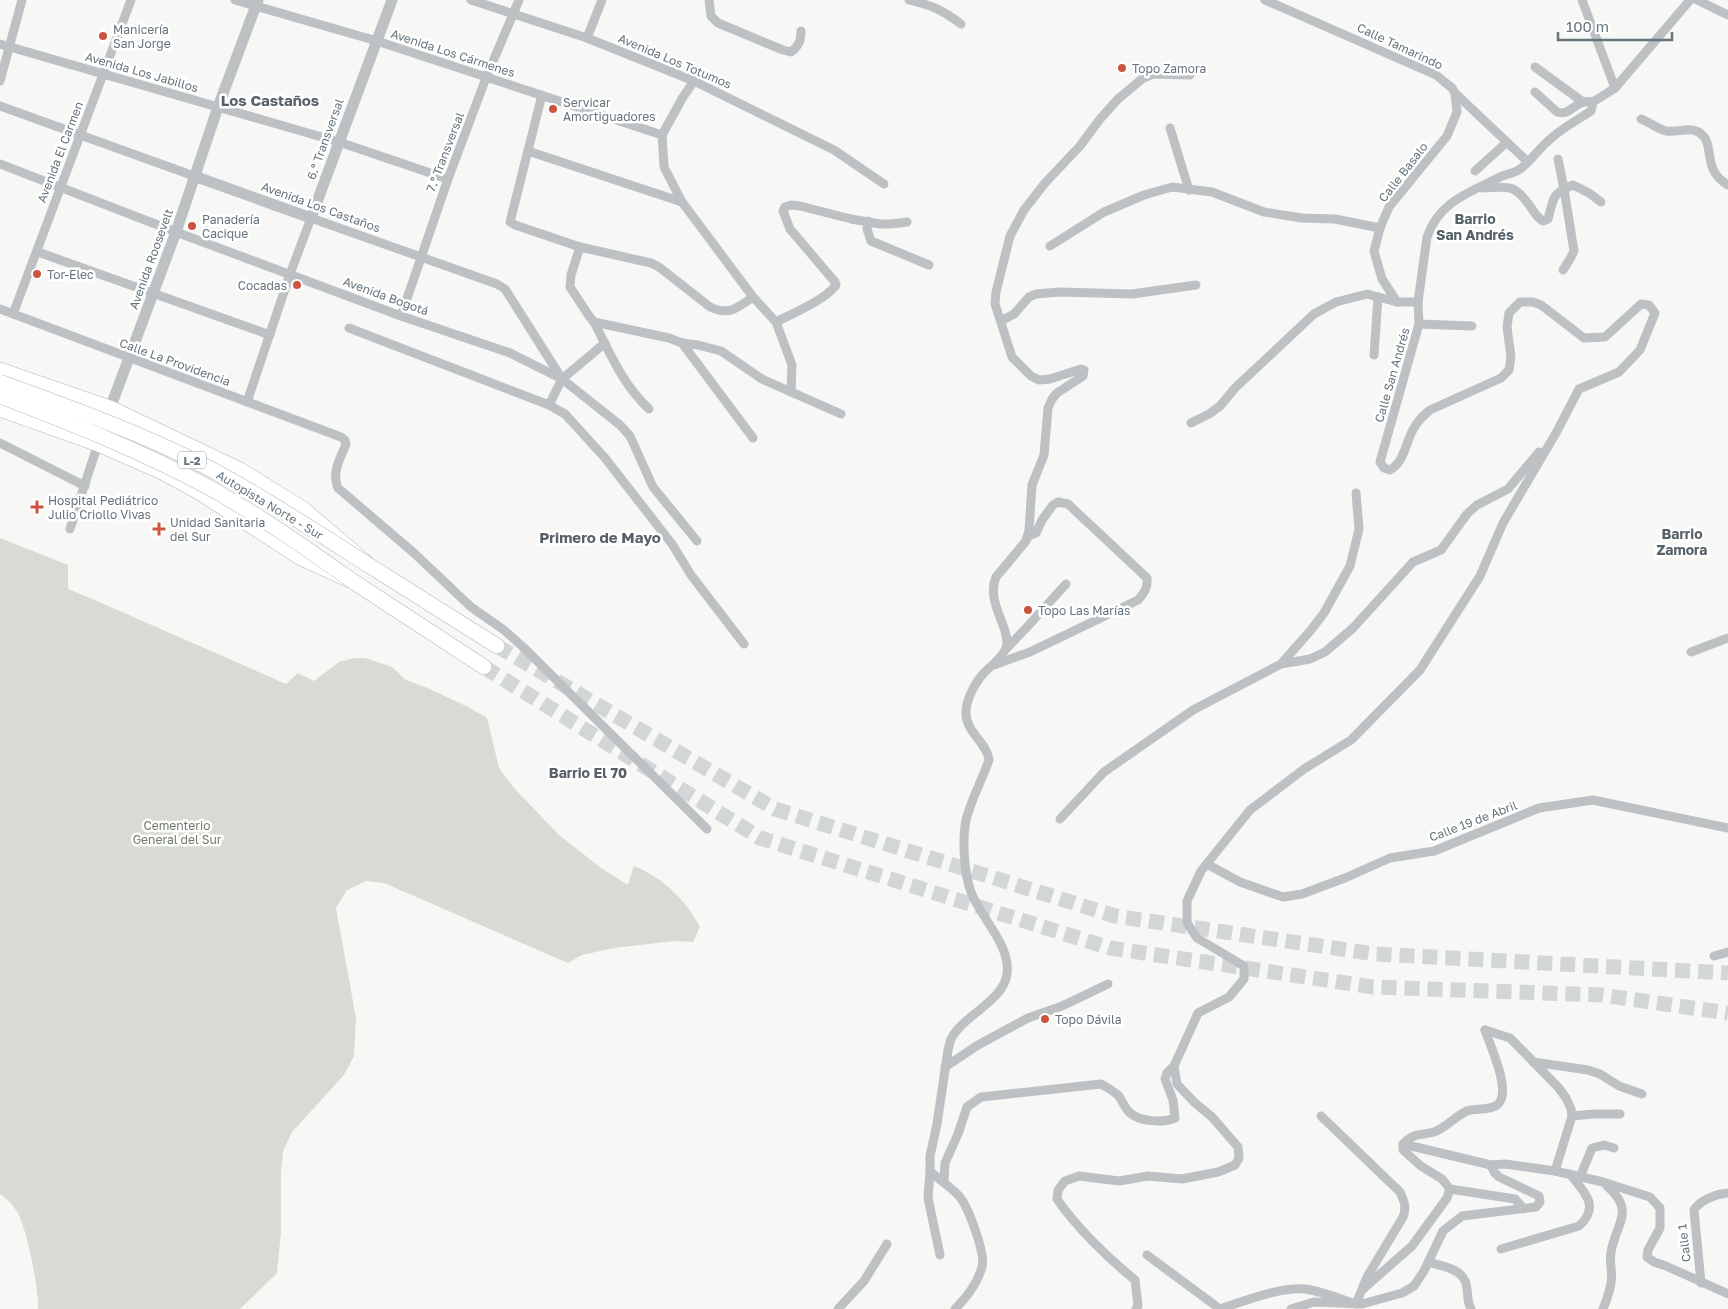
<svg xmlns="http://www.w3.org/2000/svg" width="1728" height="1309" font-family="'Golos Text',sans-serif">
<rect width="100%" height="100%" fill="#f7f7f5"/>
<path fill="#d7dbd4" d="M 0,538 L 68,565 L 68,589 L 97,601 L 286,684 L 298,673 L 314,681 L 339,662 L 354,658 L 365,658 L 392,667 L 406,680 L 430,689 L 470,708 L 487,718 L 499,768 L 513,787 L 559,835 L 601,868 L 628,885 L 634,866 C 662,877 686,900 700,927 L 693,942 L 675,941 L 614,948 L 582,955 L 568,963 L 384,883 L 366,881 L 347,890 L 336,908 L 356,1018 L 354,1056 L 344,1075 L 292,1132 L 283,1151 L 281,1172 L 281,1232 L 277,1273 L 240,1309 L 38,1309 C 39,1290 27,1226 16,1210 C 12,1204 6,1198 0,1194 Z"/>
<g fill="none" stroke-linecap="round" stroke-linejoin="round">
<g stroke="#d3d6d7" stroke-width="15" stroke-dasharray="15 8" stroke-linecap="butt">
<path d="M 497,646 L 775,809 L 1115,916 L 1375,954 L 1728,973"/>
<path d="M 484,667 L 760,838 L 1110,948 L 1373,987 L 1602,995 L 1728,1013"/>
</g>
<g stroke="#b3b6b9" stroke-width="16">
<g id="motorway">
<path d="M 0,370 L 110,408 L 240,470 L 303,509 L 370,566 L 497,646"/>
<path d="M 0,409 L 98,444 L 162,472 L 199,492 L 301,558 L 354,582 L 484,667"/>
</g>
</g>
<g stroke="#bdc1c4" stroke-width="9">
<path d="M 235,0 L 377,41 L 662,135"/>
<path d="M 471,0 L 587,38 L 694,81 L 834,150 L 884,184"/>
<path d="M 709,0 L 711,16 L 718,23 L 783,50 L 791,52 C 799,46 801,40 801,31"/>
<path d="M 909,0 C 933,6 941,9 961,24"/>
<path d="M 1265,0 L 1436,75 L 1452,88 L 1455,93 L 1528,162"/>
<path d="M 1582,0 L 1615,88"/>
<path d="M 1697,0 L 1728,15"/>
<path d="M 587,38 L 602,0"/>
<path d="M 0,44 L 339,142 L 448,179"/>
<path d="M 1535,67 L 1583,102"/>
<path d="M 0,81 L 22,0"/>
<path d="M 694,81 L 683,97 L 662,135 L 664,167 L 682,202 L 753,297 L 776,322 L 792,365 L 791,392"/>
<path d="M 1535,92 L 1557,112 C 1569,116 1574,104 1584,102 C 1587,101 1590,102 1593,102"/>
<path d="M 542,95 L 510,222 L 515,225 L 580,247 L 651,263 L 659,267 L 710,307 C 729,316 737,308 753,297"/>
<path d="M 0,106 L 194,176"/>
<path d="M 1641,119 C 1649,122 1658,129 1666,131 C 1677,133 1690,126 1700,133 C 1716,144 1701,170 1728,185"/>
<path d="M 1170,128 L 1189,190"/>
<path d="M 528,151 L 682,202"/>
<path d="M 1558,159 L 1564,189 L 1574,251 L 1570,259 L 1563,270"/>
<path d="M 0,164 L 176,232 L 401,316 L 510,353 L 562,379 L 620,425 L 630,436 L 653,487 L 697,541"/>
<path d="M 1475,171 L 1507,142"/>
<path d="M 1482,188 C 1508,187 1514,183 1530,206 C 1534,212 1537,218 1543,221 L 1548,219 C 1554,198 1551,194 1573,185 L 1589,193 L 1601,202"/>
<path d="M 868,221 L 867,229 L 871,241 L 929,265"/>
<path d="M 1050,246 L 1104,212 L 1144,195 L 1172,187 L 1212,192 L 1264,212 L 1302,218 L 1335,219 L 1380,228"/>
<path d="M 580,247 L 571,275 L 570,287 L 589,316 L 594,322 L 669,338 L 682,343 L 698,345 L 721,351 L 762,379 L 841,414"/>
<path d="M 38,252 L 270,335"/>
<path d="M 1418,302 L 1397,302 L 1382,279 L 1374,251 L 1380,228 L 1389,207 L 1447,136 L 1457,112 L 1455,93"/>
<path d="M 0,309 L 341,437 L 345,440 L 346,444 C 341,457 331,473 338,488 L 414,553 L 471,607 L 504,630 L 523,647 L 707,829"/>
<path d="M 13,314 L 131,0"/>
<path d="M 401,316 L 448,179 L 486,78 L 519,0"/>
<path d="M 1001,321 L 1014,314 L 1029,297 L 1036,294 L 1060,292 L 1132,294 L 1196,285"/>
<path d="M 594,322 C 610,353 623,385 649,409"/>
<path d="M 776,322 C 793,313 824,301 836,285 L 835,282 L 790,229 L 783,211 L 785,207 L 791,205 L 800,206 L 851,219 L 880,224 L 891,224 L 907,222"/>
<path d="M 1419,324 L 1472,326"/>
<path d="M 349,328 L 549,405 L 565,414 L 605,458 L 672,544 L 691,575 L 744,644"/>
<path d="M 682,343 L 753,438"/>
<path d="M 1374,355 L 1378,297"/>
<path d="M 247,402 L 290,274 L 311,218 L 497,284 L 505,289 L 562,379"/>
<path d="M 549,405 L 562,379 L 605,343"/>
<path d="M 1191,423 L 1209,414 L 1220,406 L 1235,388 L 1314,314 L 1336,302 L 1367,294 L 1397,302"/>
<path d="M 0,443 L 85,486"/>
<path d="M 70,529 L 98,444"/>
<path d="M 1006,649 L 1028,626 L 1066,584"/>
<path d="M 1691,652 L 1728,638"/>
<path d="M 1281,664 L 1311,630 L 1324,613 L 1350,566 L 1359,529 L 1356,493"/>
<path d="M 994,665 L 1030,652 L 1138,600 C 1144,593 1148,588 1147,578 L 1068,504 L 1058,502 L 1053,505 L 1042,520 L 1036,533 L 1027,537"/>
<path d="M 1060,819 L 1104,772 L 1193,710 L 1281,664 L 1310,659 L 1325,652 L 1353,628 L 1413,562 L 1441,550 L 1467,514 L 1477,505 L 1508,489 L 1539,452"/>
<path d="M 1207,864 L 1240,882 L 1283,897 L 1302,894 L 1345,878 L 1390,858 L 1434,851 L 1539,808 L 1593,800 L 1728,828"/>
<path d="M 1714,956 L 1728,952"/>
<path d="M 1485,1030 L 1510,1038 L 1558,1087 L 1566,1098 L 1571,1109 L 1572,1116 L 1555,1171"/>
<path d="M 1533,1062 L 1588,1070 L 1600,1074 L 1619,1086 L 1642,1094"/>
<path d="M 945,1067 L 978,1045 L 1028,1018 L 1062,1006 L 1108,984"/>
<path d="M 1572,1116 L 1594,1114 L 1620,1114"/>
<path d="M 1403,1144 L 1491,1165"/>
<path d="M 930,1171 L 928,1198 L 940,1255"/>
<path d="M 1580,1177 L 1592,1148 L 1604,1145 L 1614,1148"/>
<path d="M 944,1181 L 945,1163 L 958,1134 L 967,1107 L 981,1097 L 1101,1084 C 1107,1087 1113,1091 1118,1095 C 1122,1100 1124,1107 1129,1112 C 1139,1122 1163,1123 1175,1118 L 1173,1100 L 1165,1079 L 1167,1073 L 1174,1066"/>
<path d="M 1450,1189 L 1515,1199 L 1524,1209"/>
<path d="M 1501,1249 L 1579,1226 C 1601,1206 1584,1192 1570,1174"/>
<path d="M 1147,1255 L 1220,1309"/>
<path d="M 1429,1262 C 1440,1266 1460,1268 1465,1281 C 1469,1290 1466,1300 1471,1309"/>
<path d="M 1701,1283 L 1694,1210 C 1700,1200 1716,1194 1728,1193"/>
<path d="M 1363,1289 L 1412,1246 L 1447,1198 L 1450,1189 L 1442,1179 L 1421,1166 L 1403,1150 L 1403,1144 C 1414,1132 1420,1136 1434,1132 C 1446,1128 1455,1116 1467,1111 C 1476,1108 1488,1111 1497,1105 C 1513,1093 1490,1046 1485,1030"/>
<path d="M 838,1309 L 864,1281 L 887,1244"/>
<path d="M 955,1309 C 966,1298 978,1282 982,1267 C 986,1254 968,1206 959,1196 C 950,1186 939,1180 930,1171 L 930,1156 L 937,1124 L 948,1050 C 949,1047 950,1042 951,1039 C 964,1014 1003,1002 1007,974 C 1011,945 980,917 971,892 C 964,873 962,840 966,820 C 971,800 982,780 989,760 C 987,742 965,732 966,712 C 966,700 975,683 983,674 C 990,666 1002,659 1006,648 C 1012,629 985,603 996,577 L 1026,541 L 1029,530 L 1032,485 L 1044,455 L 1048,408 L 1052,399 L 1057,393 L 1083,376 L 1084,370 L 1081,369 L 1050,379 L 1039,380 L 1031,376 L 1012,357 L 995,304 L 996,292 L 1010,236 L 1024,210 L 1045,183 L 1080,146 L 1100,119 L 1118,99 L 1142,79 L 1153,74 L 1190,75"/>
<path d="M 1136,1309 L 1138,1306 L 1135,1280 C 1109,1259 1076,1227 1057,1199 L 1058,1190 L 1065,1181 L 1079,1176 L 1119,1181 L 1148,1176 L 1182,1179 L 1218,1172 L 1235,1165 L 1239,1158 L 1238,1147 L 1212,1117 L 1195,1103 L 1177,1084 L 1174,1066 L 1198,1013 L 1229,997 L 1244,979 L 1244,966 L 1197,938 L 1187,923 L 1187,901 L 1201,871 L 1250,810 L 1304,769 L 1351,740 L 1420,670 L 1480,576 L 1503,523 L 1556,433 L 1579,389 L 1619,372 L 1640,350 L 1655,313 L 1649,305 L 1641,304 L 1605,337 L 1584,338 L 1541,305 L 1533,302 L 1520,302 L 1509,313 L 1507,327 L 1511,357 L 1509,370 L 1501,378 L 1430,410 C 1423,416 1418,420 1414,428 C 1405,443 1405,461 1390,470 L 1384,468 L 1380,462 L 1419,324 L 1418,302 L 1427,237 C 1439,201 1471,192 1502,176 C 1508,174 1515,173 1520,169 C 1530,162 1538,150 1547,142 C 1560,129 1576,121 1591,111 L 1593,102 L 1615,88 L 1690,0"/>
<path d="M 1220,1309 C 1244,1301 1286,1284 1311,1290 C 1326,1293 1341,1299 1356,1304 L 1367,1277 L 1403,1217 C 1407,1207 1404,1201 1400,1192 L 1321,1116"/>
<path d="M 1291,1309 L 1314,1302 L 1362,1304 L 1402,1293 L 1414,1286 L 1424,1271 L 1443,1231 L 1462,1216 L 1536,1207 L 1540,1202 L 1539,1196 L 1499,1177 L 1494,1172 L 1491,1165 L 1505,1164 L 1555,1171 L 1603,1182 L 1650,1197 L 1660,1208 L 1660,1228 L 1648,1250 L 1647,1257 L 1654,1262 L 1666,1266 L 1728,1294"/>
<path d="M 1603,1309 C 1606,1301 1610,1292 1611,1283 C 1613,1273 1609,1262 1611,1252 C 1616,1223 1636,1211 1607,1186"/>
</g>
<g stroke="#bdc1c4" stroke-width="11">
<path d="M 194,176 L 311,218 L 392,0"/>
<path d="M 108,414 L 176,232 L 218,107 L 258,0"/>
</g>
<use href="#motorway" stroke="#fff" stroke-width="15"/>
<g stroke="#b3b6b9" stroke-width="16" stroke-linecap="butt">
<g id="motorway-bridge">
<path d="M 0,382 C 68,407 136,431 201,464 C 259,494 315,531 370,566"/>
<path d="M 0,396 C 71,423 141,451 208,487 C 259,515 307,549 354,582"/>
</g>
</g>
<use href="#motorway-bridge" stroke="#fff" stroke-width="15"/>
</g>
<g fill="#cc543f" stroke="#fff" stroke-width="2">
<circle cx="103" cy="36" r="5"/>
<circle cx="1122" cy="68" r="5"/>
<circle cx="553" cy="109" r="5"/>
<circle cx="192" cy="226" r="5"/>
<circle cx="37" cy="274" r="5"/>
<circle cx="297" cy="285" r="5"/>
<path d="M34.5 499.5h5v5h5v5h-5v5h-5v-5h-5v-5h5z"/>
<path d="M156.5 521.5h5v5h5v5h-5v5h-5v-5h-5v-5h5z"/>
<circle cx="1028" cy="610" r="5"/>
<circle cx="1045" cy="1019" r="5"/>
</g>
<g text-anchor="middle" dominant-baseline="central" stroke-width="5" stroke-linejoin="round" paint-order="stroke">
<rect fill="#fff" stroke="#949ea3" stroke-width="1" x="178" y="451.5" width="28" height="17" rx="4"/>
<g font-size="11" font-weight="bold" fill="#66747c">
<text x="192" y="460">L-2</text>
</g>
<g font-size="12" fill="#66747c" stroke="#fff" text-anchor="start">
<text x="113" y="29">Manicería<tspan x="113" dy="14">San Jorge</tspan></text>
<text x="1132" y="68">Topo Zamora</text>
<text x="563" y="102">Servicar<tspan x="563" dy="14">Amortiguadores</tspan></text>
<text x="202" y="219">Panadería<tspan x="202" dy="14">Cacique</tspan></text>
<text x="47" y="274">Tor-Elec</text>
<text x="287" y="285" text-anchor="end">Cocadas</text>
<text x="48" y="500">Hospital Pediátrico<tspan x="48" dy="14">Julio Criollo Vivas</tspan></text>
<text x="170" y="522">Unidad Sanitaria<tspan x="170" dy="14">del Sur</tspan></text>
<text x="1038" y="610">Topo Las Marías</text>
<text x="1055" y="1019">Topo Dávila</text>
</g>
<g font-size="12" fill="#66747c" stroke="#fff">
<text transform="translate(1400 46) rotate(25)">Calle Tamarindo</text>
<text transform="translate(453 53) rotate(18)">Avenida Los Cármenes</text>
<text transform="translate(675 61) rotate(23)">Avenida Los Totumos</text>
<text transform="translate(142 72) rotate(16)">Avenida Los Jabillos</text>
<text transform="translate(325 139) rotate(-70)">6.° Transversal</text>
<text transform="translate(60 152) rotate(-69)">Avenida El Carmen</text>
<text transform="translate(445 152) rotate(-69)">7.° Transversal</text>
<text transform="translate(1403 172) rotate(-52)">Calle Basalo</text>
<text transform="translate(321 207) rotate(20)">Avenida Los Castaños</text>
<text transform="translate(151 259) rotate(-70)">Avenida Roosevelt</text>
<text transform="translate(386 296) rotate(20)">Avenida Bogotá</text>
<text transform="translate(175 362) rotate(20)">Calle La Providencia</text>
<text transform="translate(1392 375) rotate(-74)">Calle San Andrés</text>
<text transform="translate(270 505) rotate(31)">Autopista Norte - Sur</text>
<text transform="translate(1473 821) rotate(-21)">Calle 19 de Abril</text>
<text transform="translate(1684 1243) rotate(-97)">Calle 1</text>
</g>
<g font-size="12" fill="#6d7a68" stroke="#fff">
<text x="177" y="825">Cementerio<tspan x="177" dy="14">General del Sur</tspan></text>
</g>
<g font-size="14" font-weight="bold" fill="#576268" stroke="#fff">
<text x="1475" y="218">Barrio<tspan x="1475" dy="16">San Andrés</tspan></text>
<text x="1682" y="533">Barrio<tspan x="1682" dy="16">Zamora</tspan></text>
<text x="588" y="772">Barrio El 70</text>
</g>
<g font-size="15" font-weight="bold" fill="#576268" stroke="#fff">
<text x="270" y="100">Los Castaños</text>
<text x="600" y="537">Primero de Mayo</text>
</g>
</g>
<path d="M1558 32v8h114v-8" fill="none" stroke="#66747c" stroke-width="2.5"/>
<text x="1566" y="32" font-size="15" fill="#66747c" stroke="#ffffff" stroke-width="4" paint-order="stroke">100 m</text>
</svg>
